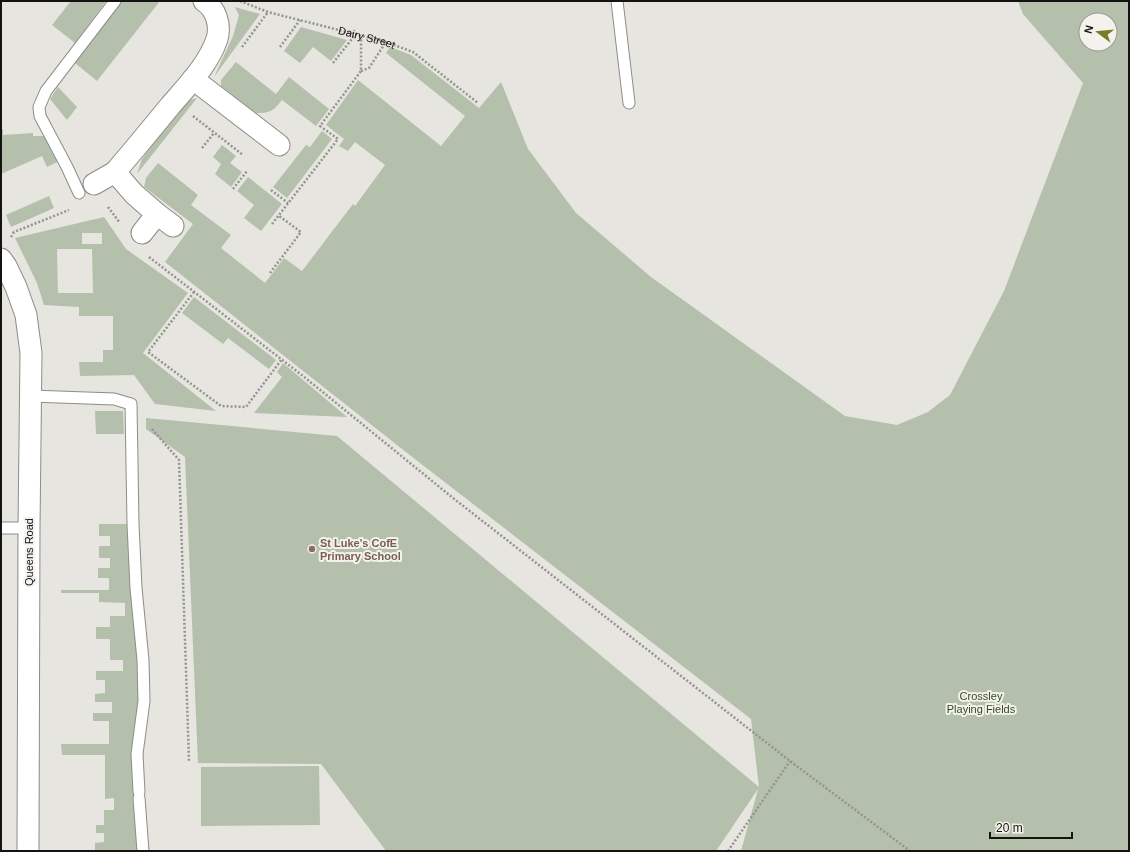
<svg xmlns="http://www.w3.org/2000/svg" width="1130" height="852" font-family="Arial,sans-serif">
<rect width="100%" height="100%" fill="#e6e5df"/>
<g fill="#b4c0ac" fill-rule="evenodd">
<path d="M 71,1 L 106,1 L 75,43 L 52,25 Z"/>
<path d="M 122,1 L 160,1 L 97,81 L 75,63 Z"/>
<path d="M 1018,1 L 1129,1 L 1129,851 L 741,851 L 758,789 L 716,851 L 386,851 L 321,764 L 198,763 L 185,457 L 146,429 L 146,418 L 337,436 L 759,787 L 751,719 L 411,456 L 165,262 L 193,224 L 144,187 L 146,178 L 158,163 L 198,195 L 191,205 L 231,235 L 221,248 L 265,283 L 284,258 L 302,271 L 353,204 L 355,206 L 385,165 L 355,142 L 348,151 L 339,146 L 344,139 L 326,125 L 358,80 L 441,146 L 465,116 L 386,53 L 390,47 L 411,55 L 479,108 L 501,82 L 528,149 L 576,213 L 651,277 L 845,416 L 897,425 L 928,412 L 950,395 L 1004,291 L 1083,83 L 1023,14 ZM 1086,20 L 1110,20 L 1110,44 L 1086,44 Z"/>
<path d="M 235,7 L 260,14 L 214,77 L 233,36 L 239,15 Z"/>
<path d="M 301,27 L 347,40 L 331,61 L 313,47 L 300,63 L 284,51 Z"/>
<path d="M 236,62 L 276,94 L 289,77 L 329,109 L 316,126 L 282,100 C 273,111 271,113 256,113 L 221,86 L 221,80 Z"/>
<path d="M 58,87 L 77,107 L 67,120 L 50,99 Z"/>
<path d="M 197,98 L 137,174 L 142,159 L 180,108 L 190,100 Z"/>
<path d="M 3,129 L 3,135 L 33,133 L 33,136 L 44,136 L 57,162 L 47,167 L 42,156 L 1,174 L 1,130 Z"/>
<path d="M 322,131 L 332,139 L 287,198 L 273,187 L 306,145 L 310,147 Z"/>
<path d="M 222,145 L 236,156 L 230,163 L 242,172 L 231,187 L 215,174 L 221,164 L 213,157 Z"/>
<path d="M 248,177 L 282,204 L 261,231 L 244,218 L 254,205 L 237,191 Z"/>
<path d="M 49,196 L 54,208 L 11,227 L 6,215 Z"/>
<path d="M 104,217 L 126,249 L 188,293 L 143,353 L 216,411 L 155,404 L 134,375 L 80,376 L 79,362 L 103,362 L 103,350 L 113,350 L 113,316 L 79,316 L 79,307 L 44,305 L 37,283 L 15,238 ZM 82,233 L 102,233 L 102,244 L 82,244 ZM 57,249 L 92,249 L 93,293 L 58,293 Z"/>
<path d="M 194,297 L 276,360 L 269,369 L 228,338 L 223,344 L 182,313 Z"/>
<path d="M 283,363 L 347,417 L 254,413 L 282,377 L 277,372 Z"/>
<path d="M 95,411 L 123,411 L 124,434 L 96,434 Z"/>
<path d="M 99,524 L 127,524 L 131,590 L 137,638 L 139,702 L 132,751 L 138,851 L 95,851 L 95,843 L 104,842 L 104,833 L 96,833 L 96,825 L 104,825 L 104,810 L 114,810 L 114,798 L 105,799 L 105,755 L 62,755 L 61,744 L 109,744 L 109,721 L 93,721 L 93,713 L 112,713 L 112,702 L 95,702 L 95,694 L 105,693 L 105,680 L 96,680 L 96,671 L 123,671 L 123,660 L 110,660 L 110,639 L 96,639 L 96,627 L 110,627 L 110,616 L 125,616 L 125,603 L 99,602 L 99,593 L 61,593 L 61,590 L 109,590 L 109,578 L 98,578 L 98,568 L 110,568 L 110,558 L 99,558 L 99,546 L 110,546 L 110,536 L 99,536 Z"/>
<path d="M 319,766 L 320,825 L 201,826 L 201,767 Z"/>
</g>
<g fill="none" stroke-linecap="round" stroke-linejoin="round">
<g stroke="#8d8c86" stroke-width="13">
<g id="lane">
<path d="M 617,1 L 629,103"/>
<path d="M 79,193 L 67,167 L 40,116 L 39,107 L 46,91 L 115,1"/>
<path d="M 31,396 L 114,399 L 131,404 L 133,524 L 136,588 L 143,660 L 144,701 L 137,754 L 139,792"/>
<path d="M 1,528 L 29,528"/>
<path d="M 139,798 L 143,851"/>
</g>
</g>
<g stroke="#8d8c86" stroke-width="23">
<g id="street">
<path d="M 193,79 L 279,145"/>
<path d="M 115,172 C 134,150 152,128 170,106 C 188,85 208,65 217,39 C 221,25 216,9 204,1"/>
<path d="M 94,184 L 115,172 L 134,194 L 157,214 L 142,233"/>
<path d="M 157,214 L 173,226"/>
<path d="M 1,259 L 6,266 L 16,287 L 26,315 L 31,353 L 29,528 L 28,851"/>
</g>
</g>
<g stroke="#94938f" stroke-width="2.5" stroke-dasharray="2 2" stroke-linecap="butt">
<path id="s1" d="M 240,1 L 268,12 L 386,42 L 413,52 L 478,103"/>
<path d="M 242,47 L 268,12"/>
<path d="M 280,47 L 300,20"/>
<path d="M 333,63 L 355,35"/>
<path d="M 361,71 L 369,68 L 386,42"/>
<path d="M 193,116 L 243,155"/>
<path d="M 202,148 L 214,133"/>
<path d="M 233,189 L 247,171"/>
<path d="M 271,190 L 288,203"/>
<path d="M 108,207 L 120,223"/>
<path d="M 272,224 L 338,139 L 320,126 L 361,71 L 361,37"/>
<path d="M 11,237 L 14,232 L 69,210"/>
<path d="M 149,257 L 303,376 L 453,498 L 790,761 L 910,851"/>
<path d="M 270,273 L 301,232 L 279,216"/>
<path d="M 194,292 L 148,352 L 221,406 L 246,407 L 282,359"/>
<path d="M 152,429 L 179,460 L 189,761"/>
<path d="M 728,851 L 790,761"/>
</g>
<use href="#lane" stroke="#fff" stroke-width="11"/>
<use href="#street" stroke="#fff" stroke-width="21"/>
</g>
<circle fill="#8d6e63" stroke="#f3f2ec" stroke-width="1.5" cx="312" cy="549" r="4"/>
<g text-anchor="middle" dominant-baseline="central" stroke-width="4" stroke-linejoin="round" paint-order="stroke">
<g font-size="11" fill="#141311" stroke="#f3f2ec">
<text stroke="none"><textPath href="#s1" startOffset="132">Dairy Street</textPath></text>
<text transform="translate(29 552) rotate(-90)">Queens Road</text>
</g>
<g font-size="11" font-weight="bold" fill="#785e54" stroke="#f3f2ec" text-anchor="start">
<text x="320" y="543">St Luke's CofE<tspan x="320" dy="13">Primary School</tspan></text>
</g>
<g font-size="11" fill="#32491e" stroke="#f3f2ec">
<text x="981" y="696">Crossley<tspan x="981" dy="13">Playing Fields</tspan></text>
</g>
</g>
<rect width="1130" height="852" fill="none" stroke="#141311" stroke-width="4"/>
<g transform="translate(1098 32) rotate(286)"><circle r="19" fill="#f3f2ec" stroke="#9a9994"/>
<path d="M0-3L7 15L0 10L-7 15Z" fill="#767d28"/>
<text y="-6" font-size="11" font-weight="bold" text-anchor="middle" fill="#141311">N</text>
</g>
<path d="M990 832v6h82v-6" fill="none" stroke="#141311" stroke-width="2"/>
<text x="996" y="832" font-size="12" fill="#141311" stroke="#f3f2ec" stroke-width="3" paint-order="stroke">20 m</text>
</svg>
